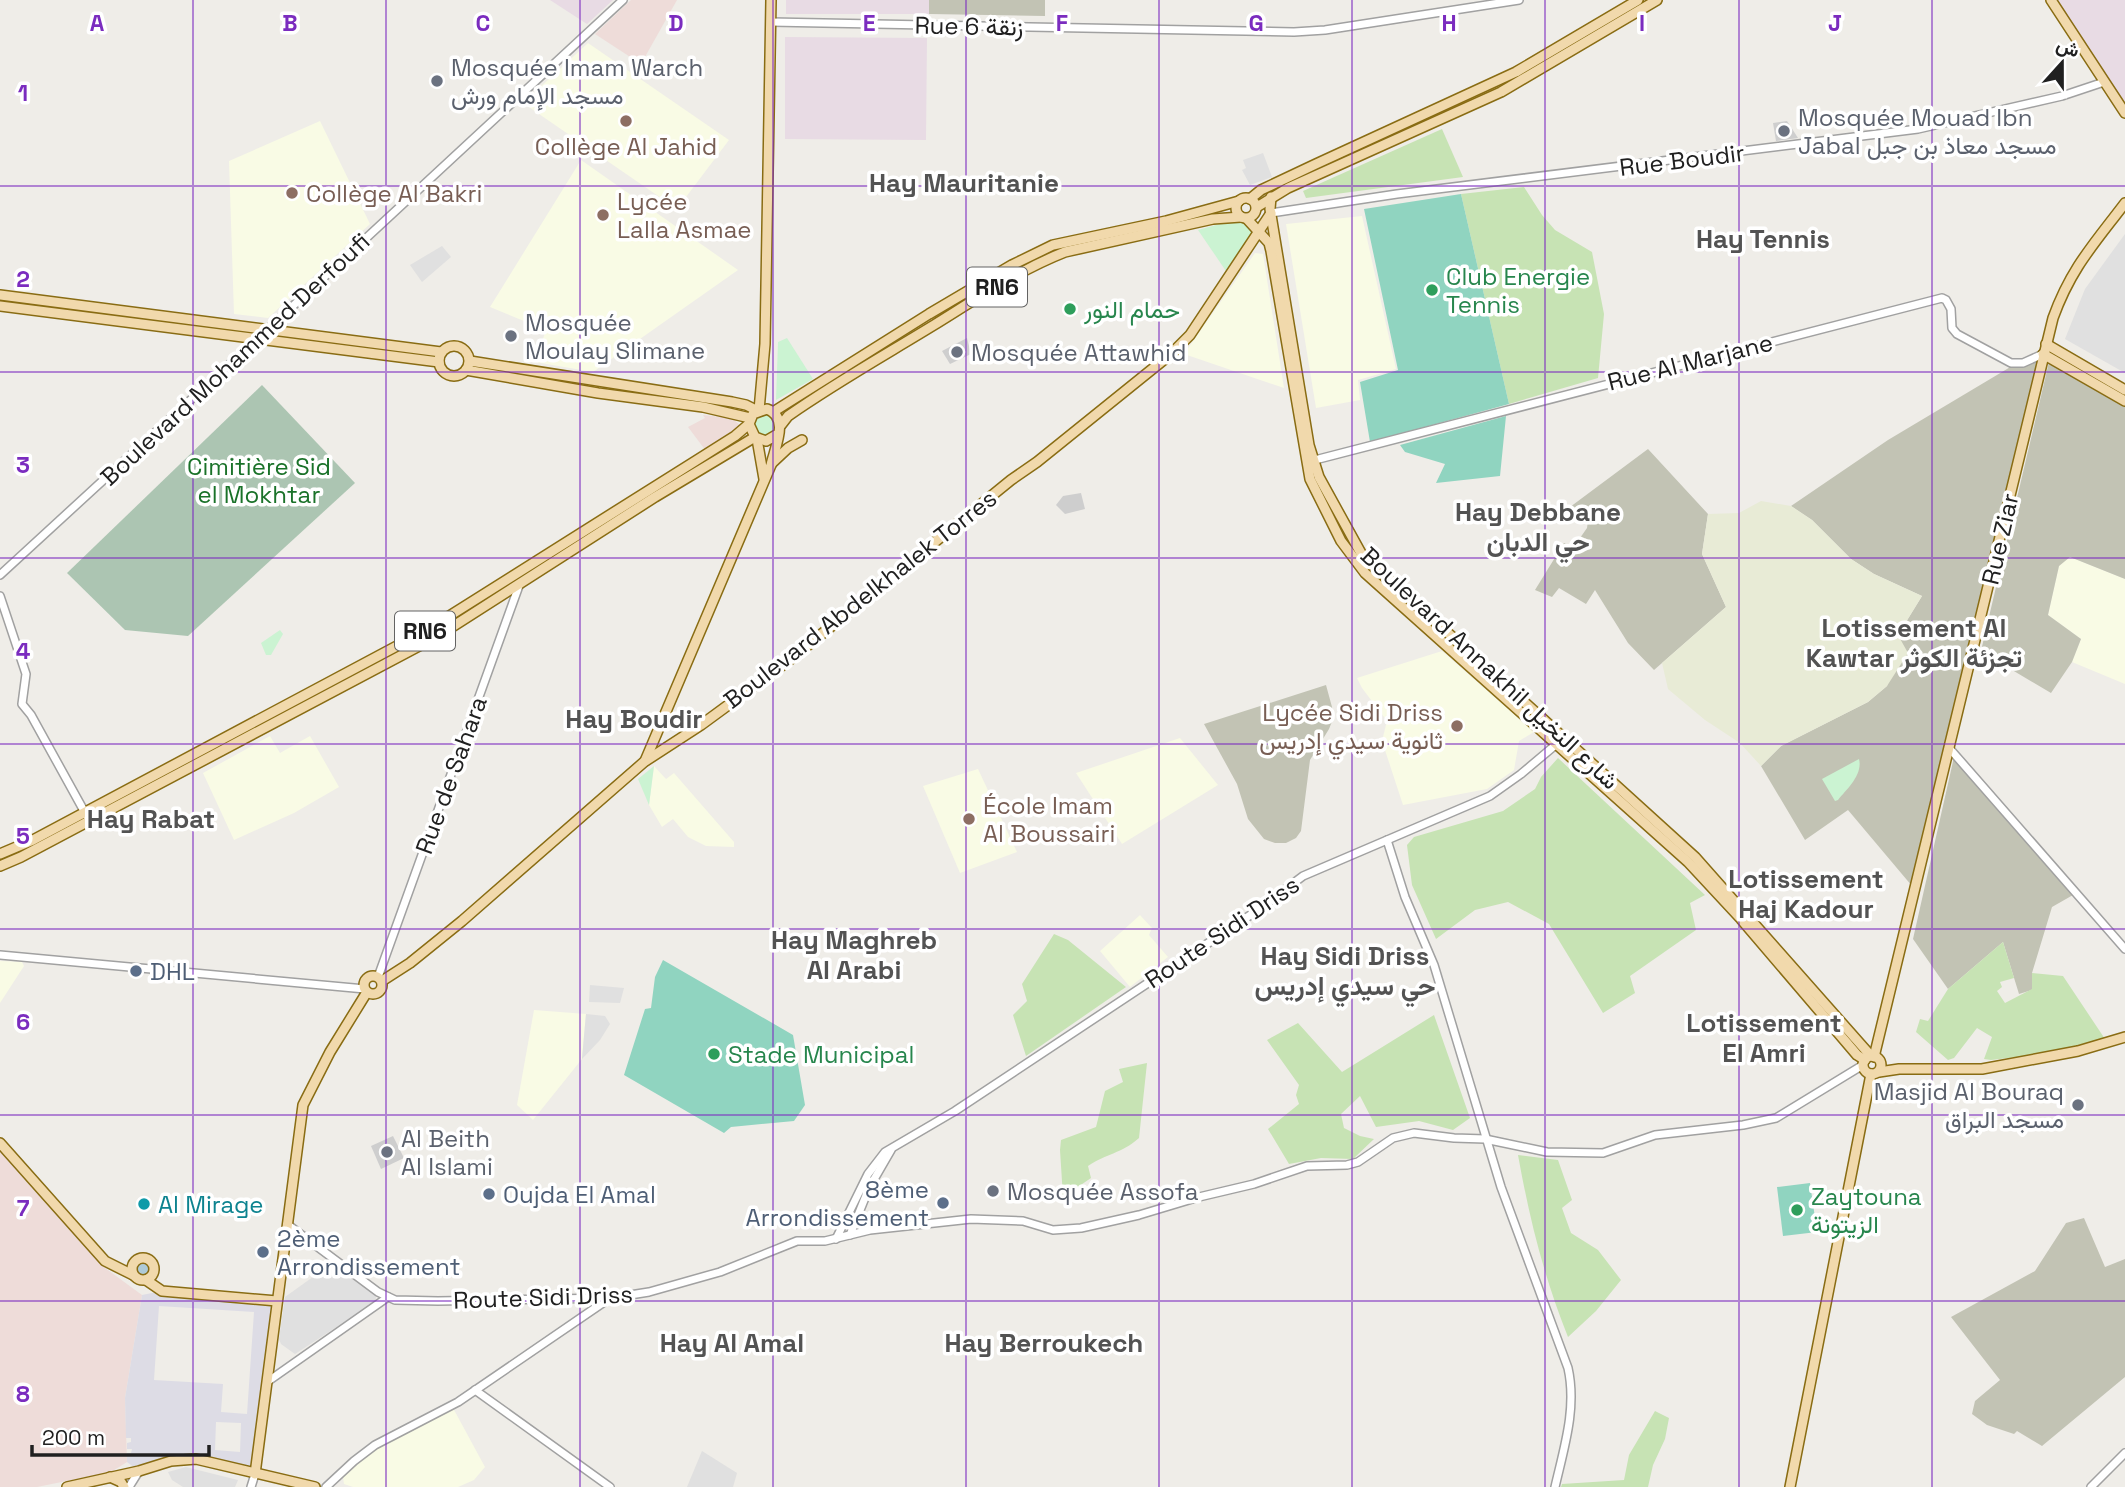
<svg xmlns="http://www.w3.org/2000/svg" width="2125" height="1487" font-family="'Space Grotesk',Vazirmatn,sans-serif">
<rect width="100%" height="100%" fill="#efede8"/>
<g fill="#eedcd9">
<path d="M 631,0 L 677,0 L 641,64 L 595,34 Z"/>
<path d="M 703,415 L 732,418 L 743,428 L 706,451 L 688,427 L 705,418 Z"/>
<path d="M 0,1152 L 101,1265 L 142,1295 L 125,1398 L 127,1462 L 111,1472 L 37,1487 L 0,1487 Z"/>
</g>
<g fill="#e8dbe4">
<path d="M 550,0 L 613,0 L 587,24 Z"/>
<rect x="786" y="0" width="143" height="14"/>
<path d="M 2052,0 L 2125,0 L 2125,106 Z"/>
<path d="M 785,37 L 927,38 L 926,140 L 785,139 Z"/>
</g>
<g fill="#f9fbe5">
<path d="M 588,43 L 729,140 L 677,209 L 523,103 Z"/>
<path d="M 320,121 L 370,224 L 268,318 L 234,314 L 229,161 Z"/>
<path d="M 581,160 L 738,270 L 593,372 L 535,362 L 546,330 L 490,307 Z"/>
<path d="M 1362,216 L 1396,369 L 1358,380 L 1360,400 L 1316,408 L 1286,224 Z"/>
<path d="M 1255,253 L 1263,254 L 1284,388 L 1184,354 Z"/>
<path d="M 2070,557 L 2125,579 L 2125,684 L 2072,662 L 2081,639 L 2048,615 L 2059,566 Z"/>
<path d="M 1442,651 L 1534,732 L 1519,741 L 1514,770 L 1487,789 L 1403,805 L 1382,741 L 1387,721 L 1362,688 L 1357,678 Z"/>
<path d="M 270,736 L 280,753 L 310,736 L 339,787 L 294,813 L 234,840 L 203,773 Z"/>
<path d="M 1180,738 L 1218,785 L 1122,844 L 1076,773 Z"/>
<path d="M 654,766 L 666,779 L 674,773 L 734,842 L 734,847 L 706,846 L 688,837 L 673,819 L 662,827 L 649,805 Z"/>
<path d="M 978,769 L 1017,852 L 960,873 L 923,786 Z"/>
<path d="M 1140,915 L 1152,928 L 1149,935 L 1168,957 L 1130,987 L 1100,951 Z"/>
<path d="M 0,961 L 22,962 L 24,966 L 0,1003 Z"/>
<path d="M 534,1010 L 586,1014 L 582,1059 L 533,1120 L 517,1105 Z"/>
<path d="M 453,1408 L 485,1467 L 474,1480 L 458,1487 L 353,1487 L 344,1484 L 343,1477 L 371,1452 L 400,1434 Z"/>
</g>
<g fill="#cecece">
<path d="M 1787,121 L 1798,138 L 1776,141 L 1773,123 Z"/>
<path d="M 967,338 L 971,354 L 950,364 L 942,351 Z"/>
<path d="M 1081,493 L 1085,509 L 1065,514 L 1056,505 L 1063,496 Z"/>
<path d="M 393,1136 L 404,1158 L 381,1169 L 371,1146 Z"/>
</g>
<g fill="#c2c3b4">
<path d="M 929,0 L 1045,0 L 1045,16 L 929,14 Z"/>
<path d="M 2038,359 L 1912,886 L 1848,810 L 1805,840 L 1761,766 L 1781,746 L 1868,702 L 1887,686 L 1898,635 L 1922,596 L 1874,574 L 1851,559 L 1812,520 L 1791,506 L 1888,440 L 2012,366 L 2017,368 Z"/>
<path d="M 2049,362 L 2125,406 L 2125,579 L 2070,557 L 2059,566 L 2048,615 L 2081,639 L 2072,662 L 2051,693 L 1997,661 L 1980,655 Z"/>
<path d="M 1648,449 L 1708,514 L 1702,554 L 1726,607 L 1654,670 L 1628,643 L 1595,590 L 1586,604 L 1559,588 L 1552,597 L 1535,590 L 1564,543 L 1573,548 L 1587,528 L 1589,513 L 1566,510 Z"/>
<path d="M 1326,685 L 1332,707 L 1333,719 L 1329,729 L 1310,760 L 1301,831 L 1296,838 L 1286,843 L 1275,843 L 1264,839 L 1248,819 L 1237,784 L 1204,724 Z"/>
<path d="M 1954,757 L 2073,895 L 2052,907 L 2032,973 L 2032,990 L 2019,994 L 2003,942 L 1948,989 L 1913,939 Z"/>
<path d="M 2084,1218 L 2105,1267 L 2125,1259 L 2125,1377 L 2042,1446 L 2017,1431 L 2014,1434 L 1987,1425 L 1972,1414 L 1975,1401 L 2000,1380 L 1951,1317 L 2035,1271 L 2066,1223 Z"/>
</g>
<path fill="#e8ebd6" d="M 1761,501 L 1791,506 L 1812,520 L 1851,559 L 1874,574 L 1922,596 L 1898,635 L 1908,653 L 1887,686 L 1868,702 L 1781,746 L 1761,766 L 1740,743 L 1705,720 L 1668,689 L 1662,663 L 1726,607 L 1702,554 L 1708,514 L 1739,513 Z"/>
<g fill="#c7e3b4">
<path d="M 1442,129 L 1463,177 L 1306,198 L 1303,191 Z"/>
<path d="M 1524,187 L 1542,215 L 1555,230 L 1592,252 L 1604,314 L 1598,378 L 1509,404 L 1461,194 Z"/>
<path d="M 1558,758 L 1705,895 L 1690,903 L 1696,930 L 1630,976 L 1635,993 L 1603,1013 L 1549,924 L 1508,902 L 1475,910 L 1436,939 L 1412,885 L 1407,845 L 1414,837 L 1503,811 L 1535,789 L 1541,777 Z"/>
<path d="M 1054,934 L 1068,940 L 1126,987 L 1026,1056 L 1013,1015 L 1027,1001 L 1022,984 Z"/>
<path d="M 2003,942 L 2014,978 L 2000,982 L 2002,987 L 1997,991 L 2005,1003 L 2032,989 L 2032,973 L 2063,976 L 2105,1039 L 2035,1055 L 1991,1060 L 1984,1059 L 1992,1037 L 1977,1028 L 1954,1058 L 1948,1060 L 1916,1032 L 1920,1019 L 1928,1021 L 1948,989 Z"/>
<path d="M 1434,1015 L 1470,1118 L 1453,1130 L 1419,1121 L 1376,1127 L 1360,1096 L 1341,1114 L 1344,1128 L 1360,1136 L 1374,1139 L 1353,1159 L 1321,1158 L 1289,1164 L 1268,1129 L 1299,1104 L 1296,1095 L 1299,1085 L 1267,1040 L 1298,1023 L 1342,1072 Z"/>
<path d="M 1147,1063 L 1139,1138 C 1121,1154 1107,1153 1088,1166 L 1091,1178 L 1063,1197 L 1060,1150 L 1061,1140 L 1096,1127 L 1105,1091 L 1123,1082 L 1119,1069 Z"/>
<path d="M 1518,1155 L 1558,1160 L 1572,1200 L 1562,1208 L 1571,1233 L 1598,1250 L 1621,1280 L 1596,1311 L 1568,1337 C 1543,1274 1530,1221 1518,1155 Z"/>
<path d="M 1655,1411 L 1669,1418 L 1665,1439 L 1653,1465 L 1648,1487 L 1561,1487 L 1562,1484 L 1624,1480 L 1629,1455 Z"/>
</g>
<path fill="#acc5b2" d="M 262,385 L 355,483 L 188,636 L 125,630 L 67,573 Z"/>
<g fill="#cbf3d2">
<path d="M 1238,221 L 1248,225 L 1253,233 L 1228,274 L 1198,230 L 1227,222 Z"/>
<path d="M 787,338 L 813,379 L 776,400 L 778,342 Z"/>
<circle cx="766" cy="425" r="11"/>
<path d="M 280,630 L 283,634 L 271,655 L 266,655 L 261,643 Z"/>
<path d="M 1859,759 C 1863,775 1847,789 1838,800 L 1835,801 L 1822,779 Z"/>
<path d="M 654,766 L 649,805 L 638,779 Z"/>
</g>
<g fill="#90d4c0">
<path d="M 1461,194 L 1509,404 L 1370,442 L 1360,382 L 1398,370 L 1364,209 Z"/>
<path d="M 1506,416 L 1500,476 L 1436,483 L 1445,464 L 1405,452 L 1400,445 Z"/>
<path d="M 663,960 L 793,1035 L 805,1105 L 794,1121 L 731,1127 L 724,1133 L 624,1075 L 645,1009 L 651,1008 L 655,977 Z"/>
<path d="M 1810,1183 L 1817,1232 L 1783,1236 L 1777,1187 Z"/>
</g>
<g fill="#e0e0e0">
<path d="M 1263,153 L 1272,177 L 1250,185 L 1242,170 L 1246,168 L 1243,160 Z"/>
<path d="M 2125,234 L 2125,373 L 2065,339 L 2085,289 Z"/>
<path d="M 442,246 L 451,257 L 422,282 L 410,265 Z"/>
<path d="M 590,985 L 624,988 L 620,1003 L 589,1002 Z"/>
<path d="M 586,1014 L 605,1016 L 610,1024 L 600,1040 L 582,1059 Z"/>
<path d="M 331,1264 L 373,1293 L 376,1297 L 375,1302 L 295,1354 L 281,1344 L 279,1339 L 285,1297 Z"/>
<path d="M 702,1451 L 737,1473 L 733,1487 L 687,1487 Z"/>
<path d="M 186,1467 L 238,1480 L 235,1487 L 183,1487 L 172,1480 L 168,1472 Z"/>
</g>
<path fill="#dddce5" fill-rule="evenodd" d="M 162,1291 L 277,1301 L 255,1474 L 196,1459 L 139,1471 L 127,1462 L 127,1453 L 131,1453 L 132,1449 L 127,1449 L 127,1443 L 131,1442 L 131,1438 L 126,1438 L 125,1398 L 142,1295 ZM 159,1306 L 254,1312 L 247,1414 L 221,1412 L 223,1384 L 154,1380 ZM 216,1422 L 241,1423 L 240,1452 L 215,1450 Z"/>
<circle fill="#aecad7" cx="144" cy="1270" r="8"/>
<g fill="none" stroke-linecap="round" stroke-linejoin="round">
<g stroke="#a1a1a1" stroke-width="10">
<g id="minor">
<path d="M 771,22 L 1294,32 L 1325,30 L 1519,0"/>
<path d="M 1271,213 L 1397,194 L 1918,129 L 2062,96 L 2104,82"/>
<path d="M 267,330 L 623,0"/>
<path d="M 1311,461 L 1942,298 L 1946,300 L 1951,309 L 1952,328 L 1957,334 L 2011,363 L 2023,363 L 2043,354"/>
<path d="M 0,575 L 258,338"/>
<path d="M 0,596 L 26,674 L 22,704 L 31,715 L 89,820"/>
<path d="M 1950,749 L 2125,949"/>
<path d="M 1387,840 L 1405,897 L 1434,965 L 1501,1187 L 1568,1368 C 1577,1408 1564,1448 1555,1487"/>
<path d="M 0,955 L 365,989"/>
<path d="M 378,977 L 520,583"/>
<path d="M 287,1224 L 378,1292 L 395,1300 L 438,1301 L 611,1298 L 649,1292 L 720,1272 L 797,1241 L 825,1241 L 870,1230 L 971,1219 L 1023,1221 L 1053,1230 L 1081,1228 L 1139,1215 L 1199,1197 L 1254,1184 L 1307,1166 L 1347,1165 L 1358,1162 L 1393,1138 L 1414,1133 L 1454,1138 L 1485,1139 L 1547,1152 L 1603,1153 L 1655,1135 L 1743,1125 L 1776,1118 L 1863,1065"/>
<path d="M 850,1235 L 869,1188 L 891,1150"/>
<path d="M 836,1239 L 868,1174 L 885,1152 L 955,1111 L 1255,912 L 1303,876 L 1490,796 L 1521,774 L 1559,742"/>
<path d="M 267,1382 L 388,1297"/>
<path d="M 475,1390 L 610,1487"/>
<path d="M 129,1487 L 139,1471"/>
<path d="M 251,1487 L 255,1474"/>
<path d="M 326,1487 L 354,1461 L 375,1445 L 458,1402 L 607,1300"/>
<path d="M 2091,1487 L 2125,1453"/>
</g>
</g>
<g stroke="#896c13" stroke-width="12">
<g id="major">
<path d="M 2051,0 L 2125,113"/>
<path d="M 1271,197 L 1270,209 L 1309,445 L 1319,477 L 1362,555 L 1695,857 L 1871,1056"/>
<circle cx="1246" cy="208" r="10"/>
<path d="M 1250,199 L 1261,190 L 1316,164 L 1516,72 L 1638,0"/>
<path d="M 1257,207 L 1288,188 L 1501,92 L 1657,0"/>
<path d="M 1247,219 L 1269,243 L 1271,251 L 1310,479 L 1341,541 L 1365,573 L 1688,862 L 1741,919 L 1857,1055 L 1865,1060"/>
<path d="M 0,295 L 441,352"/>
<path d="M 0,306 L 439,362"/>
<path d="M 2046,344 L 2125,390"/>
<circle cx="454" cy="361" r="15"/>
<path d="M 2043,354 L 2125,401"/>
<path d="M 470,361 L 732,402 L 746,405 L 758,411"/>
<path d="M 466,370 L 598,393 L 703,407 L 750,418"/>
<path d="M 759,410 L 765,344 L 771,0"/>
<path d="M 773,412 L 929,314 L 1012,265 L 1053,245 L 1166,221 L 1239,201"/>
<path d="M 781,425 L 788,416 C 835,383 885,355 934,325 C 976,299 1019,270 1065,252 L 1213,219 L 1241,217"/>
<path d="M 757,439 L 764,479"/>
<path d="M 772,463 L 788,448 L 802,440"/>
<path d="M 645,761 L 771,465 C 775,447 790,417 767,409 L 753,414 L 749,424 L 755,437 L 766,441 L 778,434"/>
<path d="M 0,854 L 33,840 L 427,630 L 697,460 L 735,436 L 749,424"/>
<path d="M 0,866 L 21,857 L 438,636 L 655,497 L 755,437"/>
<circle cx="373" cy="985" r="9"/>
<path d="M 382,981 L 410,963 L 462,921 L 644,762 L 701,725 L 791,659 L 1011,480 L 1037,462 L 1171,354 L 1190,335 L 1271,213"/>
<circle cx="1872" cy="1065" r="9"/>
<path d="M 1874,1057 L 2053,318 C 2071,268 2094,244 2125,203"/>
<path d="M 1879,1072 L 1899,1069 L 1982,1069 L 2078,1051 L 2125,1037"/>
<path d="M 0,1143 L 105,1261 L 133,1275"/>
<circle cx="143" cy="1269" r="11"/>
<path d="M 146,1280 L 162,1291 L 277,1301"/>
<path d="M 255,1474 L 303,1105 L 330,1052 L 367,992"/>
<path d="M 110,1477 L 121,1482 L 124,1487"/>
<path d="M 67,1487 L 139,1471 L 171,1461 L 196,1459 L 315,1487"/>
<path d="M 1790,1487 L 1871,1074"/>
</g>
</g>
<use href="#minor" stroke="#fff" stroke-width="7"/>
<use href="#major" stroke="#f1d9ac" stroke-width="9"/>
</g>
<path fill="none" stroke="#7b2cbf" stroke-width="2" stroke-opacity="0.55" d="M 193,0 L 193,1487M 386,0 L 386,1487M 580,0 L 580,1487M 773,0 L 773,1487M 966,0 L 966,1487M 1159,0 L 1159,1487M 1352,0 L 1352,1487M 1545,0 L 1545,1487M 1739,0 L 1739,1487M 1932,0 L 1932,1487M 0,186 L 2125,186M 0,372 L 2125,372M 0,558 L 2125,558M 0,744 L 2125,744M 0,929 L 2125,929M 0,1115 L 2125,1115M 0,1301 L 2125,1301"/>
<g fill="#6b7280" stroke="#fff" stroke-width="2.5">
<circle cx="437" cy="81" r="7"/>
<circle cx="1784" cy="131" r="7"/>
<circle cx="511" cy="336" r="7"/>
<circle cx="957" cy="352" r="7"/>
<circle cx="2078" cy="1105" r="7"/>
<circle cx="387" cy="1152" r="7"/>
<circle cx="993" cy="1191" r="7"/>
</g>
<g fill="#8d6e63" stroke="#fff" stroke-width="2.5">
<circle cx="626" cy="121" r="7"/>
<circle cx="292" cy="193" r="7"/>
<circle cx="603" cy="215" r="7"/>
<circle cx="1457" cy="726" r="7"/>
<circle cx="969" cy="819" r="7"/>
</g>
<g fill="#2e9e5b" stroke="#fff" stroke-width="2.5">
<circle cx="1432" cy="290" r="7"/>
<circle cx="1070" cy="309" r="7"/>
<circle cx="714" cy="1054" r="7"/>
<circle cx="1797" cy="1210" r="7"/>
</g>
<g fill="#5c6f8a" stroke="#fff" stroke-width="2.5">
<circle cx="136" cy="971" r="7"/>
<circle cx="489" cy="1194" r="7"/>
<circle cx="943" cy="1203" r="7"/>
<circle cx="263" cy="1252" r="7"/>
</g>
<circle fill="#0f9aa8" stroke="#fff" stroke-width="2.5" cx="144" cy="1204" r="7"/>
<g text-anchor="middle" dominant-baseline="central" stroke-width="7" stroke-linejoin="round" paint-order="stroke">
<g fill="#fff" stroke="#636363" stroke-width="2">
<rect x="967" y="267.5" width="60" height="39" rx="5"/>
<rect x="395" y="611.5" width="60" height="39" rx="5"/>
</g>
<g font-size="23" font-weight="bold" fill="#202020">
<text x="997" y="287">RN6</text>
<text x="425" y="631">RN6</text>
</g>
<g font-size="24" fill="#202020" stroke="#fff">
<text transform="translate(969 26) rotate(1)">Rue 6 زنقة</text>
<text transform="translate(1682 160) rotate(-7)">Rue Boudir</text>
<text transform="translate(235 359) rotate(-43)">Boulevard Mohammed Derfoufi</text>
<text transform="translate(1690 362) rotate(-14)">Rue Al Marjane</text>
<text transform="translate(2000 539) rotate(-77)">Rue Ziar</text>
<text transform="translate(860 599) rotate(-38)">Boulevard Abdelkhalek Torres</text>
<text transform="translate(1490 668) rotate(43)">Boulevard Annakhil شارع النخيل</text>
<text transform="translate(451 775) rotate(-70)">Rue de Sahara</text>
<text transform="translate(1222 932) rotate(-34)">Route Sidi Driss</text>
<text transform="translate(543 1297) rotate(-2)">Route Sidi Driss</text>
</g>
<g font-size="24" fill="#5b616d" stroke="#fff" text-anchor="start">
<text x="451" y="67">Mosquée Imam Warch<tspan x="451" dy="28">مسجد الإمام ورش</tspan></text>
<text x="1798" y="117">Mosquée Mouad Ibn<tspan x="1798" dy="28">Jabal مسجد معاذ بن جبل</tspan></text>
<text x="525" y="322">Mosquée<tspan x="525" dy="28">Moulay Slimane</tspan></text>
<text x="971" y="352">Mosquée Attawhid</text>
<text x="2064" y="1091" text-anchor="end">Masjid Al Bouraq<tspan x="2064" dy="28">مسجد البراق</tspan></text>
<text x="401" y="1138">Al Beith<tspan x="401" dy="28">Al Islami</tspan></text>
<text x="1007" y="1191">Mosquée Assofa</text>
</g>
<g font-size="24" fill="#785e54" stroke="#fff" text-anchor="start">
<text x="626" y="146" text-anchor="middle">Collège Al Jahid</text>
<text x="306" y="193">Collège Al Bakri</text>
<text x="617" y="201">Lycée<tspan x="617" dy="28">Lalla Asmae</tspan></text>
<text x="1443" y="712" text-anchor="end">Lycée Sidi Driss<tspan x="1443" dy="28">ثانوية سيدي إدريس</tspan></text>
<text x="983" y="805">École Imam<tspan x="983" dy="28">Al Boussairi</tspan></text>
</g>
<g font-size="24" fill="#27864d" stroke="#fff" text-anchor="start">
<text x="1446" y="276">Club Energie<tspan x="1446" dy="28">Tennis</tspan></text>
<text x="1084" y="309">حمام النور</text>
<text x="728" y="1054">Stade Municipal</text>
<text x="1811" y="1196">Zaytouna<tspan x="1811" dy="28">الزيتونة</tspan></text>
</g>
<g font-size="24" fill="#1a7229" stroke="#fff">
<text x="259" y="466">Cimitière Sid<tspan x="259" dy="28">el Mokhtar</tspan></text>
</g>
<g font-size="24" fill="#4e5e75" stroke="#fff" text-anchor="start">
<text x="150" y="971">DHL</text>
<text x="929" y="1189" text-anchor="end">8ème<tspan x="929" dy="28">Arrondissement</tspan></text>
<text x="503" y="1194">Oujda El Amal</text>
<text x="277" y="1238">2ème<tspan x="277" dy="28">Arrondissement</tspan></text>
</g>
<g font-size="24" fill="#0d838f" stroke="#fff" text-anchor="start">
<text x="158" y="1204">Al Mirage</text>
</g>
<g font-size="26" font-weight="bold" fill="#535353" stroke="#fff">
<text x="964" y="183">Hay Mauritanie</text>
<text x="1763" y="239">Hay Tennis</text>
<text x="1538" y="512">Hay Debbane<tspan x="1538" dy="30">حي الدبان</tspan></text>
<text x="1914" y="628">Lotissement Al<tspan x="1914" dy="30">Kawtar تجزئة الكوثر</tspan></text>
<text x="634" y="719">Hay Boudir</text>
<text x="151" y="819">Hay Rabat</text>
<text x="1806" y="879">Lotissement<tspan x="1806" dy="30">Haj Kadour</tspan></text>
<text x="854" y="940">Hay Maghreb<tspan x="854" dy="30">Al Arabi</tspan></text>
<text x="1345" y="956">Hay Sidi Driss<tspan x="1345" dy="30">حي سيدي إدريس</tspan></text>
<text x="1764" y="1023">Lotissement<tspan x="1764" dy="30">El Amri</tspan></text>
<text x="732" y="1343">Hay Al Amal</text>
<text x="1044" y="1343">Hay Berroukech</text>
</g>
</g>
<g font-size="23" text-anchor="middle" font-weight="bold" fill="#7b2cbf" stroke="#fff" stroke-width="7" stroke-linejoin="round" paint-order="stroke">
<text x="97" y="31">A</text>
<text x="290" y="31">B</text>
<text x="483" y="31">C</text>
<text x="676" y="31">D</text>
<text x="869" y="31">E</text>
<text x="1062" y="31">F</text>
<text x="1256" y="31">G</text>
<text x="1449" y="31">H</text>
<text x="1642" y="31">I</text>
<text x="1835" y="31">J</text>
<text x="23" y="101">1</text>
<text x="23" y="287">2</text>
<text x="23" y="473">3</text>
<text x="23" y="659">4</text>
<text x="23" y="844">5</text>
<text x="23" y="1030">6</text>
<text x="23" y="1216">7</text>
<text x="23" y="1402">8</text>
</g>
<g transform="translate(2062 63) rotate(21)" stroke="#ffffff" stroke-width="5" paint-order="stroke">
<path d="M0-5L12 26L0 18L-12 26Z" fill="#202020"/>
<text y="-10" font-size="19" font-weight="bold" text-anchor="middle" fill="#202020">ش</text>
</g>
<path d="M32 1445v10h177v-10" fill="none" stroke="#202020" stroke-width="3.5"/>
<text x="42" y="1445" font-size="21" fill="#202020" stroke="#ffffff" stroke-width="5" paint-order="stroke">200 m</text>
</svg>
